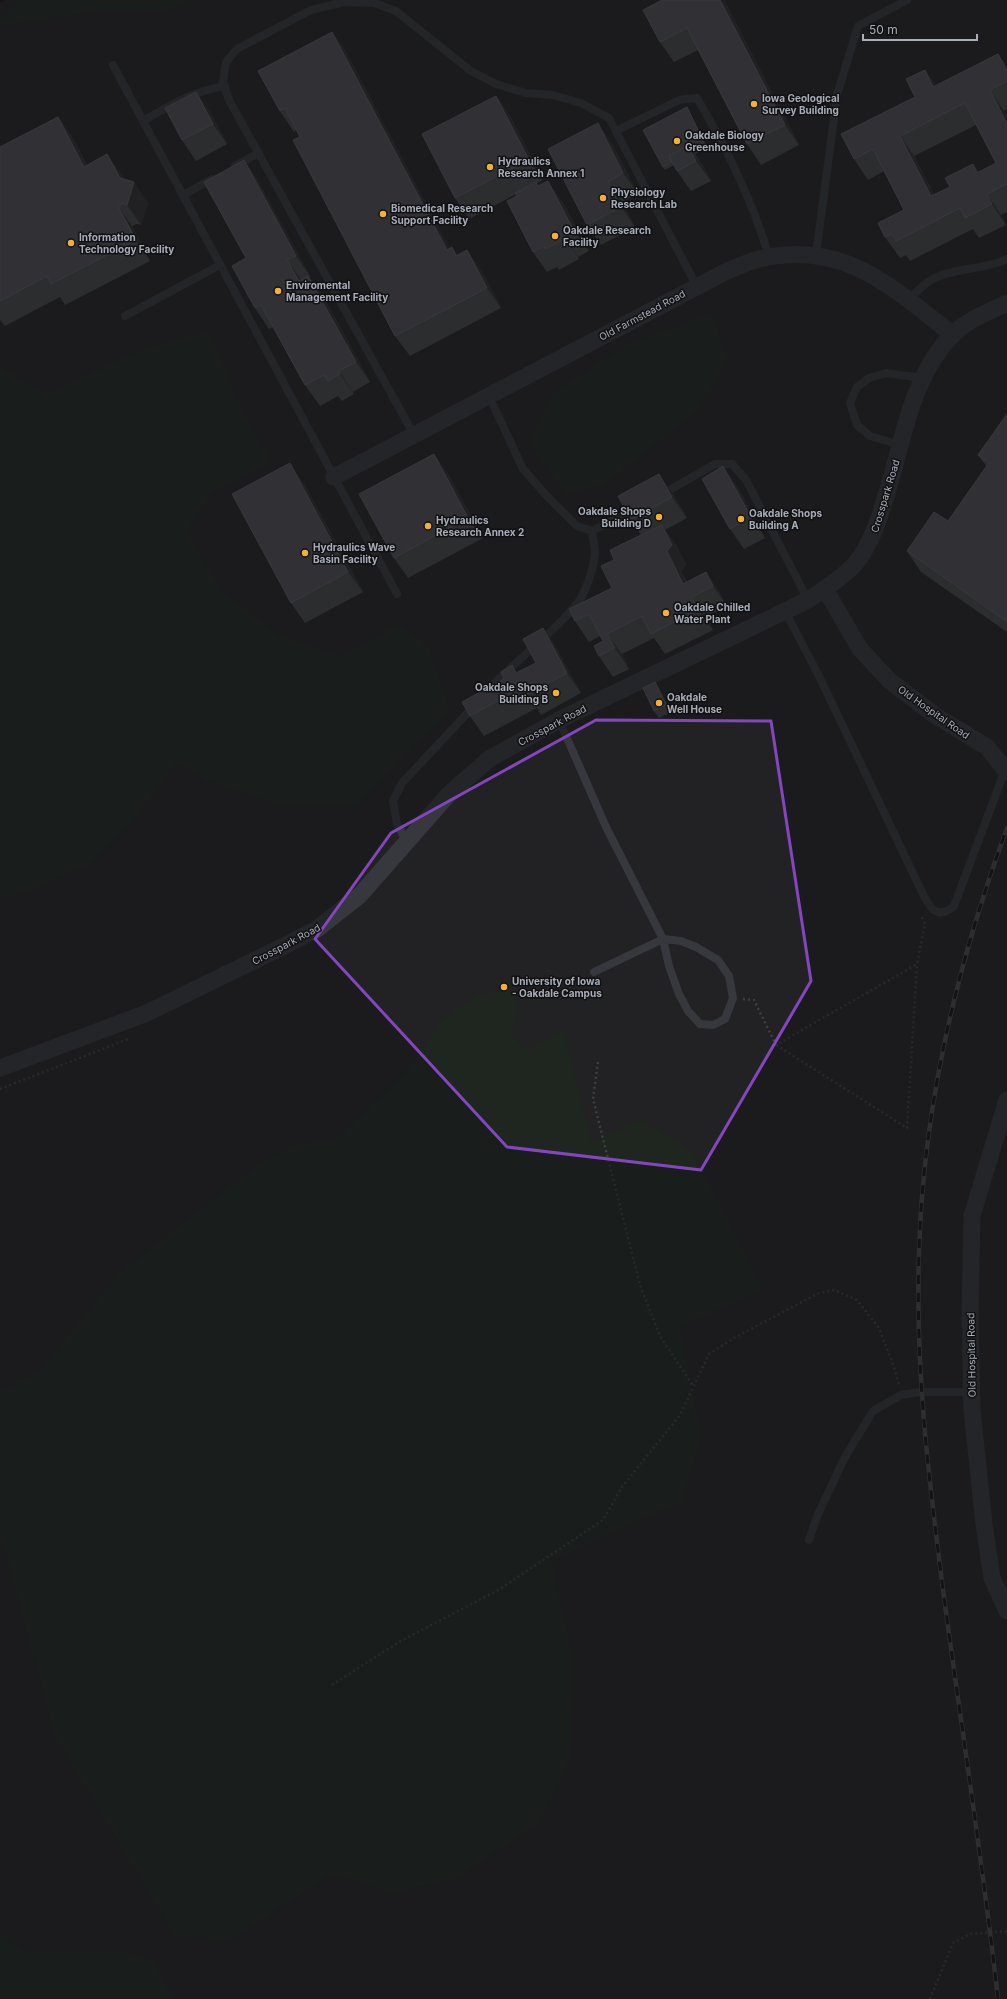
<svg xmlns="http://www.w3.org/2000/svg" width="1007" height="1999" font-family="Inter,sans-serif">
<rect width="100%" height="100%" fill="#161618"/>
<path fill="#222225" d="M 6,0 L 1007,0 L 1007,1999 L 0,1999 L 0,3 Z"/>
<g fill="#1e261f">
<path d="M 22,0 L 193,0 L 170,11 L 100,11 L 0,26 L 0,19 L 17,2 Z"/>
<path d="M 712,312 L 728,359 L 696,412 L 601,486 L 567,494 L 528,442 L 552,393 L 627,345 Z"/>
<path d="M 210,331 L 242,410 L 272,462 L 211,493 L 187,531 L 220,589 L 279,636 L 339,656 L 398,624 L 430,648 L 450,712 L 399,759 L 357,806 L 274,804 L 206,780 L 177,762 L 133,820 L 92,863 L 18,895 L 0,898 L 0,367 L 48,393 L 142,349 Z"/>
<path d="M 512,990 L 520,1009 L 511,1035 L 526,1049 L 564,1030 L 592,1142 L 640,1120 L 691,1150 L 764,1288 L 680,1328 L 702,1437 L 682,1501 L 552,1561 L 574,1665 L 570,1759 L 541,1821 L 453,1880 L 391,1893 L 332,1874 L 230,1940 L 175,1936 L 54,1734 L 5,1551 L 0,1542 L 0,1391 L 39,1371 L 118,1274 L 255,1167 L 294,1144 L 337,1139 L 407,1071 L 442,1020 L 480,994 Z"/>
<path d="M 0,1934 L 29,1953 L 125,1951 L 154,1962 L 171,1995 L 169,1999 L 0,1999 Z"/>
</g>
<g fill="none" stroke-linecap="round" stroke-linejoin="round">
<g stroke="#3d3f44" stroke-width="2.5" stroke-dasharray="2 3" stroke-linecap="butt">
<path d="M 743,999 L 754,1000 L 776,1045 L 917,964 L 925,924 L 921,915"/>
<path d="M 776,1045 L 907,1128 L 917,964"/>
<path d="M 598,1062 L 593,1099 L 640,1285 L 660,1336 L 693,1386"/>
<path d="M 0,1089 L 131,1038"/>
<path d="M 332,1685 L 399,1642 L 500,1589 L 603,1520 L 622,1487 L 680,1415 L 709,1354 L 734,1338 L 819,1293 L 834,1290 L 857,1300 L 879,1328 L 894,1367 L 899,1385"/>
<path d="M 930,1999 L 953,1943 L 970,1934 L 1007,1931"/>
</g>
<g stroke="#37383d" stroke-width="8">
<path d="M 113,65 L 397,594"/>
<path d="M 143,121 C 170,105 194,91 225,86"/>
<path d="M 616,131 L 679,100 L 697,98 C 726,147 753,202 769,257"/>
<path d="M 235,166 L 259,153"/>
<path d="M 183,195 L 212,179"/>
<path d="M 816,255 L 837,95 L 858,26 L 907,0"/>
<path d="M 908,300 C 916,293 925,282 935,278 C 958,267 984,270 1007,259"/>
<path d="M 125,316 L 220,265"/>
<path d="M 489,396 L 523,469 L 546,495 L 577,526 L 592,531 L 637,508"/>
<path d="M 414,435 L 229,100 L 223,82 L 226,62 L 237,49 L 311,10 L 344,2 L 374,3 L 396,11 L 471,71 L 496,84 L 526,93 L 553,95 L 581,103 L 609,118 L 697,287"/>
<path d="M 900,445 L 870,436 L 857,425 L 850,403 L 857,387 L 869,378 L 886,373 L 922,378"/>
<path d="M 661,495 L 715,464 L 732,464 L 746,480 L 808,600"/>
<path d="M 785,611 L 819,676 L 921,890 C 928,905 936,922 954,906 L 1005,770"/>
<path d="M 485,694 C 513,661 553,635 579,601 C 586,591 595,565 595,552 C 594,545 593,537 592,531"/>
<path d="M 559,720 L 606,827 L 663,939 L 669,966 L 679,994 L 688,1011 L 700,1024 L 713,1025 L 725,1019 L 733,998 L 729,976 L 718,960 L 696,947 L 681,941 L 663,939 L 594,972"/>
<path d="M 407,842 L 397,824 L 393,801 L 402,783 L 475,705"/>
<path d="M 809,1540 L 818,1514 L 845,1457 L 873,1411 L 901,1395 L 921,1392 L 971,1392"/>
</g>
<g stroke="#37383d" stroke-width="17">
<path d="M 334,477 L 727,271 C 737,267 748,262 759,259 C 843,239 892,287 953,335"/>
<path d="M 825,589 L 860,649 L 890,681 L 936,716 L 987,747 L 1007,772"/>
<path d="M 0,1068 L 147,1013 L 280,948 L 317,929 L 360,895 L 448,795 L 489,759 L 559,720 L 808,600 C 823,590 841,579 854,565 C 869,548 877,526 883,505 C 903,447 908,381 952,335 C 967,320 989,312 1007,303"/>
<path d="M 1007,1100 L 972,1216 L 970,1317 L 972,1410 L 984,1524 L 992,1578 L 1007,1611"/>
</g>
<g stroke="#4a4c52" stroke-width="4.5">
<path id="rail" d="M 998,1999 C 983,1865 962,1731 944,1597 C 929,1481 915,1371 919,1253 C 923,1107 957,964 1007,828"/>
</g>
<use href="#rail" stroke="#111113" stroke-width="3" stroke-dasharray="9" stroke-linecap="butt"/>
</g>
<g fill="#47494d" fill-rule="evenodd">
<path d="M 662,0 L 724,0 L 799,145 L 761,165 L 747,144 L 698,50 L 674,62 L 660,42 Z"/>
<path d="M 332,32 L 346,52 L 449,248 L 452,247 L 457,255 L 481,270 L 501,308 L 410,356 L 395,336 L 300,137 L 296,130 L 294,132 L 280,111 Z"/>
<path d="M 998,54 L 1007,67 L 1007,109 L 1004,111 L 1007,116 L 1007,212 L 1001,215 L 1006,225 L 979,238 L 973,229 L 910,261 L 906,255 L 900,258 L 885,237 L 904,210 L 884,171 L 868,180 L 854,159 L 915,97 L 925,70 L 936,86 ZM 976,125 L 996,163 L 979,172 L 973,164 L 950,187 L 934,195 L 914,156 Z"/>
<path d="M 196,92 L 210,112 L 227,144 L 196,161 L 182,140 Z"/>
<path d="M 496,96 L 510,116 L 543,180 L 537,183 L 538,185 L 562,201 L 589,251 L 578,257 L 579,259 L 559,270 L 557,267 L 547,272 L 533,252 L 516,194 L 469,219 L 455,198 Z"/>
<path d="M 687,107 L 689,111 L 708,148 L 695,154 L 703,166 L 711,181 L 691,191 L 677,171 L 674,165 L 665,170 L 663,167 Z"/>
<path d="M 58,117 L 72,137 L 87,165 L 122,175 L 124,179 L 148,203 L 141,225 L 137,224 L 132,226 L 150,261 L 65,305 L 60,297 L 5,326 L 0,320 L 0,147 Z"/>
<path d="M 612,144 L 638,194 L 622,202 L 635,227 L 601,245 L 587,225 Z"/>
<path d="M 244,160 L 258,181 L 310,276 L 309,277 L 323,296 L 370,382 L 353,392 L 354,394 L 342,401 L 338,396 L 320,406 L 305,385 L 273,327 L 269,329 L 255,308 L 246,258 Z"/>
<path d="M 1007,414 L 1007,632 L 921,572 L 907,551 L 948,521 L 986,466 L 978,455 Z"/>
<path d="M 448,474 L 483,538 L 408,578 L 394,558 Z"/>
<path d="M 304,484 L 363,592 L 305,623 L 291,603 Z"/>
<path d="M 737,486 L 765,538 L 744,549 L 730,529 Z"/>
<path d="M 673,494 L 687,518 L 665,530 L 676,545 L 686,565 L 681,572 L 687,582 L 706,572 L 720,593 L 727,606 L 706,617 L 713,630 L 665,654 L 654,638 L 622,654 L 629,669 L 613,677 L 599,656 L 603,641 L 600,636 L 589,642 L 575,621 L 612,588 L 614,560 L 641,535 L 631,520 Z"/>
<path d="M 543,628 L 557,649 L 581,693 L 541,715 L 537,708 L 484,736 L 470,716 L 536,663 Z"/>
<path d="M 655,682 L 660,690 L 671,712 L 659,718 L 654,711 Z"/>
</g>
<g fill="#2f3033">
<path d="M 720,0 L 724,0 L 799,145 L 785,125 Z"/>
<path d="M 332,32 L 346,52 L 461,270 L 447,250 Z"/>
<path d="M 998,54 L 1007,67 L 1007,71 Z"/>
<path d="M 925,70 L 939,91 L 933,87 Z"/>
<path d="M 990,90 L 1004,111 L 1007,116 L 1007,124 Z"/>
<path d="M 196,92 L 210,112 L 227,144 L 213,124 Z"/>
<path d="M 496,96 L 510,116 L 543,180 L 529,160 Z"/>
<path d="M 687,107 L 689,111 L 708,148 L 705,145 Z"/>
<path d="M 58,117 L 72,137 L 98,187 L 84,167 Z"/>
<path d="M 598,123 L 612,144 L 638,194 L 623,173 Z"/>
<path d="M 900,136 L 914,156 L 945,217 L 931,196 Z"/>
<path d="M 688,146 L 703,166 L 711,181 L 696,161 Z"/>
<path d="M 107,154 L 122,175 L 131,192 L 134,182 L 148,203 L 141,225 L 127,205 L 120,178 Z"/>
<path d="M 244,160 L 258,181 L 310,276 L 296,256 Z"/>
<path d="M 973,164 L 987,184 L 992,193 L 977,173 Z"/>
<path d="M 548,181 L 562,201 L 589,251 L 574,231 Z"/>
<path d="M 608,182 L 622,202 L 635,227 L 621,207 Z"/>
<path d="M 987,194 L 1001,215 L 1006,225 L 992,204 Z"/>
<path d="M 118,206 L 132,226 L 150,261 L 136,240 Z"/>
<path d="M 564,236 L 578,257 L 579,259 L 565,239 Z"/>
<path d="M 467,250 L 481,270 L 501,308 L 487,288 Z"/>
<path d="M 287,260 L 302,281 L 299,281 Z"/>
<path d="M 308,276 L 323,296 L 370,382 L 356,362 Z"/>
<path d="M 339,371 L 353,392 L 354,394 L 340,374 Z"/>
<path d="M 434,454 L 448,474 L 483,538 L 468,518 Z"/>
<path d="M 290,463 L 304,484 L 363,592 L 348,572 Z"/>
<path d="M 723,466 L 737,486 L 765,538 L 751,517 Z"/>
<path d="M 659,474 L 673,494 L 687,518 L 672,497 Z"/>
<path d="M 662,525 L 676,545 L 686,565 L 681,572 L 693,596 L 683,584 L 667,551 Z"/>
<path d="M 706,572 L 720,593 L 727,606 L 713,586 Z"/>
<path d="M 692,597 L 706,617 L 713,630 L 698,610 Z"/>
<path d="M 543,628 L 557,649 L 581,693 L 567,673 Z"/>
<path d="M 607,634 L 622,654 L 629,669 L 615,648 Z"/>
<path d="M 655,682 L 660,690 L 671,712 L 666,705 Z"/>
</g>
<g fill="#525359" stroke="#5f6168" fill-rule="evenodd">
<path d="M 662,0 L 720,0 L 785,125 L 747,144 L 687,28 L 660,42 L 643,10 Z"/>
<path d="M 332,32 L 447,250 L 452,247 L 456,256 L 467,250 L 487,288 L 395,336 L 293,140 L 300,137 L 285,108 L 280,111 L 258,71 Z"/>
<path d="M 998,54 L 1007,71 L 1007,81 L 990,90 L 1007,124 L 1007,184 L 987,194 L 992,204 L 965,218 L 960,208 L 896,241 L 892,234 L 885,237 L 878,223 L 904,210 L 873,149 L 854,159 L 841,134 L 915,97 L 906,79 L 925,70 L 933,87 ZM 965,103 L 996,163 L 977,173 L 973,164 L 945,178 L 950,187 L 931,196 L 900,136 Z"/>
<path d="M 196,92 L 213,124 L 182,140 L 165,108 Z"/>
<path d="M 496,96 L 529,160 L 455,198 L 422,134 Z"/>
<path d="M 687,107 L 705,145 L 692,151 L 688,146 L 669,156 L 672,162 L 663,167 L 643,130 Z"/>
<path d="M 58,117 L 84,167 L 107,154 L 120,178 L 134,182 L 127,205 L 123,203 L 118,206 L 136,240 L 51,284 L 47,276 L 0,301 L 0,147 Z"/>
<path d="M 598,123 L 623,173 L 608,182 L 621,207 L 587,225 L 548,149 Z"/>
<path d="M 688,146 L 696,161 L 677,171 L 669,156 Z"/>
<path d="M 244,160 L 296,256 L 287,260 L 299,281 L 308,276 L 356,362 L 339,371 L 340,374 L 328,381 L 324,375 L 305,385 L 261,305 L 255,308 L 232,266 L 246,258 L 204,182 Z"/>
<path d="M 548,181 L 574,231 L 564,236 L 565,239 L 545,249 L 544,246 L 533,252 L 507,201 L 517,196 L 515,193 L 536,182 L 538,186 Z"/>
<path d="M 1007,414 L 1007,622 L 907,551 L 934,512 L 948,521 L 989,463 L 978,455 Z"/>
<path d="M 434,454 L 468,518 L 394,558 L 359,494 Z"/>
<path d="M 290,463 L 348,572 L 291,603 L 232,494 Z"/>
<path d="M 723,466 L 751,517 L 730,529 L 702,479 Z"/>
<path d="M 659,474 L 672,497 L 631,520 L 618,496 Z"/>
<path d="M 662,525 L 672,545 L 667,551 L 683,584 L 706,572 L 713,586 L 692,597 L 698,610 L 651,634 L 642,616 L 607,634 L 615,648 L 599,656 L 594,646 L 603,641 L 589,614 L 575,621 L 569,609 L 612,588 L 601,566 L 614,560 L 610,550 Z"/>
<path d="M 543,628 L 567,673 L 527,694 L 523,687 L 470,716 L 462,702 L 504,679 L 501,672 L 512,665 L 516,673 L 536,663 L 523,639 Z"/>
<path d="M 655,682 L 666,705 L 654,711 L 643,688 Z"/>
</g>
<path d="M0 0H1007V1999H0ZM 596,720 L 771,721 L 811,981 L 701,1170 L 507,1147 L 315,939 L 391,833 Z" fill="#161618" fill-opacity=".55" fill-rule="evenodd"/>
<path fill="none" stroke="#8446be" stroke-width="3" stroke-linejoin="round" d="M 596,720 L 771,721 L 811,981 L 701,1170 L 507,1147 L 315,939 L 391,833 Z"/>
<g fill="#f2b134" stroke="#111113" stroke-width="1.5">
<circle cx="754" cy="104" r="4"/>
<circle cx="677" cy="141" r="4"/>
<circle cx="490" cy="167" r="4"/>
<circle cx="603" cy="198" r="4"/>
<circle cx="383" cy="214" r="4"/>
<circle cx="555" cy="236" r="4"/>
<circle cx="71" cy="243" r="4"/>
<circle cx="278" cy="291" r="4"/>
<circle cx="659" cy="517" r="4"/>
<circle cx="741" cy="519" r="4"/>
<circle cx="428" cy="526" r="4"/>
<circle cx="305" cy="553" r="4"/>
<circle cx="666" cy="613" r="4"/>
<circle cx="556" cy="693" r="4"/>
<circle cx="659" cy="703" r="4"/>
<circle cx="504" cy="987" r="4"/>
</g>
<g text-anchor="middle" dominant-baseline="central" stroke-width="3" stroke-linejoin="round" paint-order="stroke">
<g font-size="10" font-weight="bold" fill="#a8adb8" stroke="#111113" text-anchor="start">
<text x="762" y="98">Iowa Geological<tspan x="762" dy="12">Survey Building</tspan></text>
<text x="685" y="135">Oakdale Biology<tspan x="685" dy="12">Greenhouse</tspan></text>
<text x="498" y="161">Hydraulics<tspan x="498" dy="12">Research Annex 1</tspan></text>
<text x="611" y="192">Physiology<tspan x="611" dy="12">Research Lab</tspan></text>
<text x="391" y="208">Biomedical Research<tspan x="391" dy="12">Support Facility</tspan></text>
<text x="563" y="230">Oakdale Research<tspan x="563" dy="12">Facility</tspan></text>
<text x="79" y="237">Information<tspan x="79" dy="12">Technology Facility</tspan></text>
<text x="286" y="285">Enviromental<tspan x="286" dy="12">Management Facility</tspan></text>
<text x="651" y="511" text-anchor="end">Oakdale Shops<tspan x="651" dy="12">Building D</tspan></text>
<text x="749" y="513">Oakdale Shops<tspan x="749" dy="12">Building A</tspan></text>
<text x="436" y="520">Hydraulics<tspan x="436" dy="12">Research Annex 2</tspan></text>
<text x="313" y="547">Hydraulics Wave<tspan x="313" dy="12">Basin Facility</tspan></text>
<text x="674" y="607">Oakdale Chilled<tspan x="674" dy="12">Water Plant</tspan></text>
<text x="548" y="687" text-anchor="end">Oakdale Shops<tspan x="548" dy="12">Building B</tspan></text>
<text x="667" y="697">Oakdale<tspan x="667" dy="12">Well House</tspan></text>
<text x="512" y="981">University of Iowa<tspan x="512" dy="12">- Oakdale Campus</tspan></text>
</g>
<g font-size="10" fill="#a8adb8" stroke="#111113">
<text transform="translate(642 315) rotate(-28)">Old Farmstead Road</text>
<text transform="translate(885 496) rotate(-73)">Crosspark Road</text>
<text transform="translate(934 712) rotate(35)">Old Hospital Road</text>
<text transform="translate(552 725) rotate(-28)">Crosspark Road</text>
<text transform="translate(286 944) rotate(-28)">Crosspark Road</text>
<text transform="translate(971 1355) rotate(-91)">Old Hospital Road</text>
</g>
</g>
<path d="M863 34v6h114v-6" fill="none" stroke="#a8adb8" stroke-width="2"/>
<text x="869" y="34" font-size="12" fill="#a8adb8" stroke="#111113" stroke-width="3" paint-order="stroke">50 m</text>
</svg>
